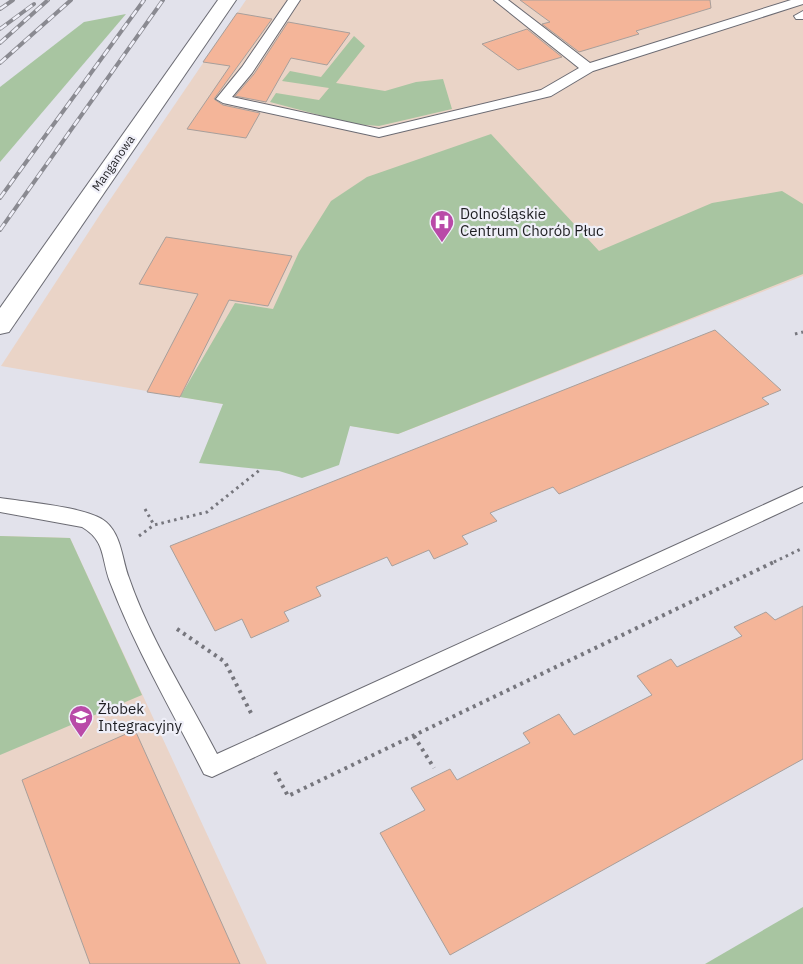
<svg xmlns="http://www.w3.org/2000/svg" width="803" height="964" font-family="'IBM Plex Sans',sans-serif">
<rect width="100%" height="100%" fill="#e2e2eb"/>
<path fill="#ead4c8" d="M 0,536 L 70,538 L 267,964 L 0,964 Z"/>
<path fill="#ead4c7" d="M 246,0 L 803,0 L 803,276 L 398,434 L 1,366 L 103,210 Z"/>
<g fill="#a8c5a1">
<path d="M 126,14 L 0,162 L 0,87 L 84,22 Z"/>
<path d="M 354,36 L 365,46 L 336,83 L 385,91 L 416,82 L 443,79 L 452,109 L 379,126 L 353,124 L 270,102 L 276,93 L 319,100 L 329,88 L 282,81 L 290,71 L 321,77 Z"/>
<path d="M 491,134 L 599,251 L 712,203 L 782,191 L 803,204 L 803,274 L 398,434 L 350,426 L 339,465 L 302,478 L 279,471 L 199,463 L 223,404 L 180,397 L 235,303 L 273,309 L 299,252 L 331,201 L 367,177 Z"/>
<path d="M 0,536 L 70,538 L 142,695 L 0,755 Z"/>
<path d="M 803,907 L 803,964 L 705,964 Z"/>
</g>
<g fill="#f4b599" stroke="#a89f9b">
<path d="M 520,0 L 710,0 L 711,8 L 636,31 L 639,34 L 579,52 L 542,24 L 550,22 Z"/>
<path d="M 237,13 L 272,19 L 214,99 L 223,105 L 260,113 L 246,138 L 187,129 L 230,66 L 203,62 Z"/>
<path d="M 288,22 L 350,33 L 327,65 L 291,58 L 266,102 L 235,96 L 254,74 Z"/>
<path d="M 527,29 L 562,57 L 518,70 L 482,44 Z"/>
<path d="M 166,237 L 292,256 L 268,306 L 229,300 L 180,397 L 147,392 L 198,294 L 139,284 Z"/>
<path d="M 715,330 L 781,390 L 762,398 L 769,404 L 559,494 L 553,487 L 490,513 L 497,521 L 462,536 L 468,544 L 434,559 L 429,550 L 392,566 L 387,557 L 316,587 L 321,596 L 284,612 L 289,621 L 251,638 L 242,619 L 215,631 L 170,546 Z"/>
<path d="M 803,606 L 803,759 L 450,955 L 380,833 L 425,810 L 411,788 L 450,769 L 457,780 L 530,743 L 523,733 L 559,714 L 574,735 L 652,695 L 637,676 L 671,659 L 677,667 L 742,636 L 734,627 L 766,612 L 775,620 Z"/>
<path d="M 135,730 L 167,801 L 240,964 L 90,964 L 22,780 Z"/>
</g>
<g fill="none" stroke-linecap="round" stroke-linejoin="round">
<g stroke="#6b6b73" stroke-width="2">
<g id="lane">
<path d="M 288,0 L 300,0 L 252,73 L 232,97 L 379,129 L 541,90 L 579,68 L 494,0 L 508,0 L 590,63 L 791,0 L 803,0 L 803,4 L 593,71 L 551,96 L 379,137 L 223,103 L 216,99 L 242,67 Z"/>
<path d="M 803,11 L 803,19 L 796,19 L 794,16 Z"/>
<path d="M 803,487 L 803,502 L 212,777 L 204,774 C 172,711 135,648 110,582 C 101,558 106,541 82,527 L 0,512 L 0,498 C 24,502 89,507 106,522 C 122,536 122,560 129,578 C 150,639 187,696 217,754 Z"/>
</g>
</g>
<g stroke="#6b6b73" stroke-width="2">
<path id="street" d="M 218,0 L 236,0 L 9,332 L 0,334 L 0,308 Z"/>
</g>
<g stroke="#76767d" stroke-width="3" stroke-dasharray="2.5 4" stroke-linecap="butt">
<path d="M 795,334 L 803,332"/>
<path d="M 145,509 L 154,525 L 207,512 L 261,469"/>
<path d="M 139,536 L 154,525"/>
<path d="M 774,562 L 803,548"/>
</g>
<g stroke="#76767d" stroke-width="4" stroke-dasharray="3 4.5" stroke-linecap="butt">
<path d="M 177,629 L 225,662 L 252,715"/>
<path d="M 414,736 L 434,768"/>
<path d="M 275,772 L 288,796 L 776,561"/>
</g>
<use href="#lane" fill="#fff" fill-rule="evenodd"/>
<use href="#street" fill="#fff" fill-rule="evenodd"/>
<g stroke="#8a8a91" stroke-width="4">
<g id="rail">
<path d="M 0,9 L 13,0"/>
<path d="M 0,29 L 34,4"/>
<path d="M 0,43 L 48,0"/>
<path d="M 0,63 L 71,0"/>
<path d="M 0,198 L 144,0"/>
<path d="M 0,230 L 163,0"/>
</g>
</g>
<use href="#rail" stroke="#efeff8" stroke-width="2.5" stroke-dasharray="8" stroke-linecap="butt"/>
</g>
<defs>
<g id="hospital-pin" transform="scale(1.25)"><path d="M0 17L-7.5 6A9.5 9.5 0 1 1 7.5 6Z" fill="#b94aa8" stroke="#efeff8"/><path d="M-5-5h3v3.5h4V-5h3V5h-3V1.5h-4V5h-3Z" fill="#fff"/></g>
<g id="school-pin" transform="scale(1.25)"><path d="M0 17L-7.5 6A9.5 9.5 0 1 1 7.5 6Z" fill="#b94aa8" stroke="#efeff8"/><path d="M0-5L7-2L0 1L-7-2ZM-4 1L0 2.5L4 1V4Q0 6-4 4Z" fill="#fff"/></g>
</defs>
<g fill-rule="evenodd">
<use href="#hospital-pin" x="442" y="222"/>
<use href="#school-pin" x="81" y="717"/>
</g>
<g text-anchor="middle" dominant-baseline="central" stroke-width="4.5" stroke-linejoin="round" paint-order="stroke">
<g font-size="12" fill="#1e1e22" stroke="#efeff8">
<text transform="translate(113 163) rotate(-55)">Manganowa</text>
</g>
<g font-size="15" fill="#1e1e22" stroke="#efeff8" text-anchor="start">
<text x="460" y="213">Dolnośląskie<tspan x="460" dy="17">Centrum Chorób Płuc</tspan></text>
<text x="98" y="708">Żłobek<tspan x="98" dy="17">Integracyjny</tspan></text>
</g>
</g>
</svg>
